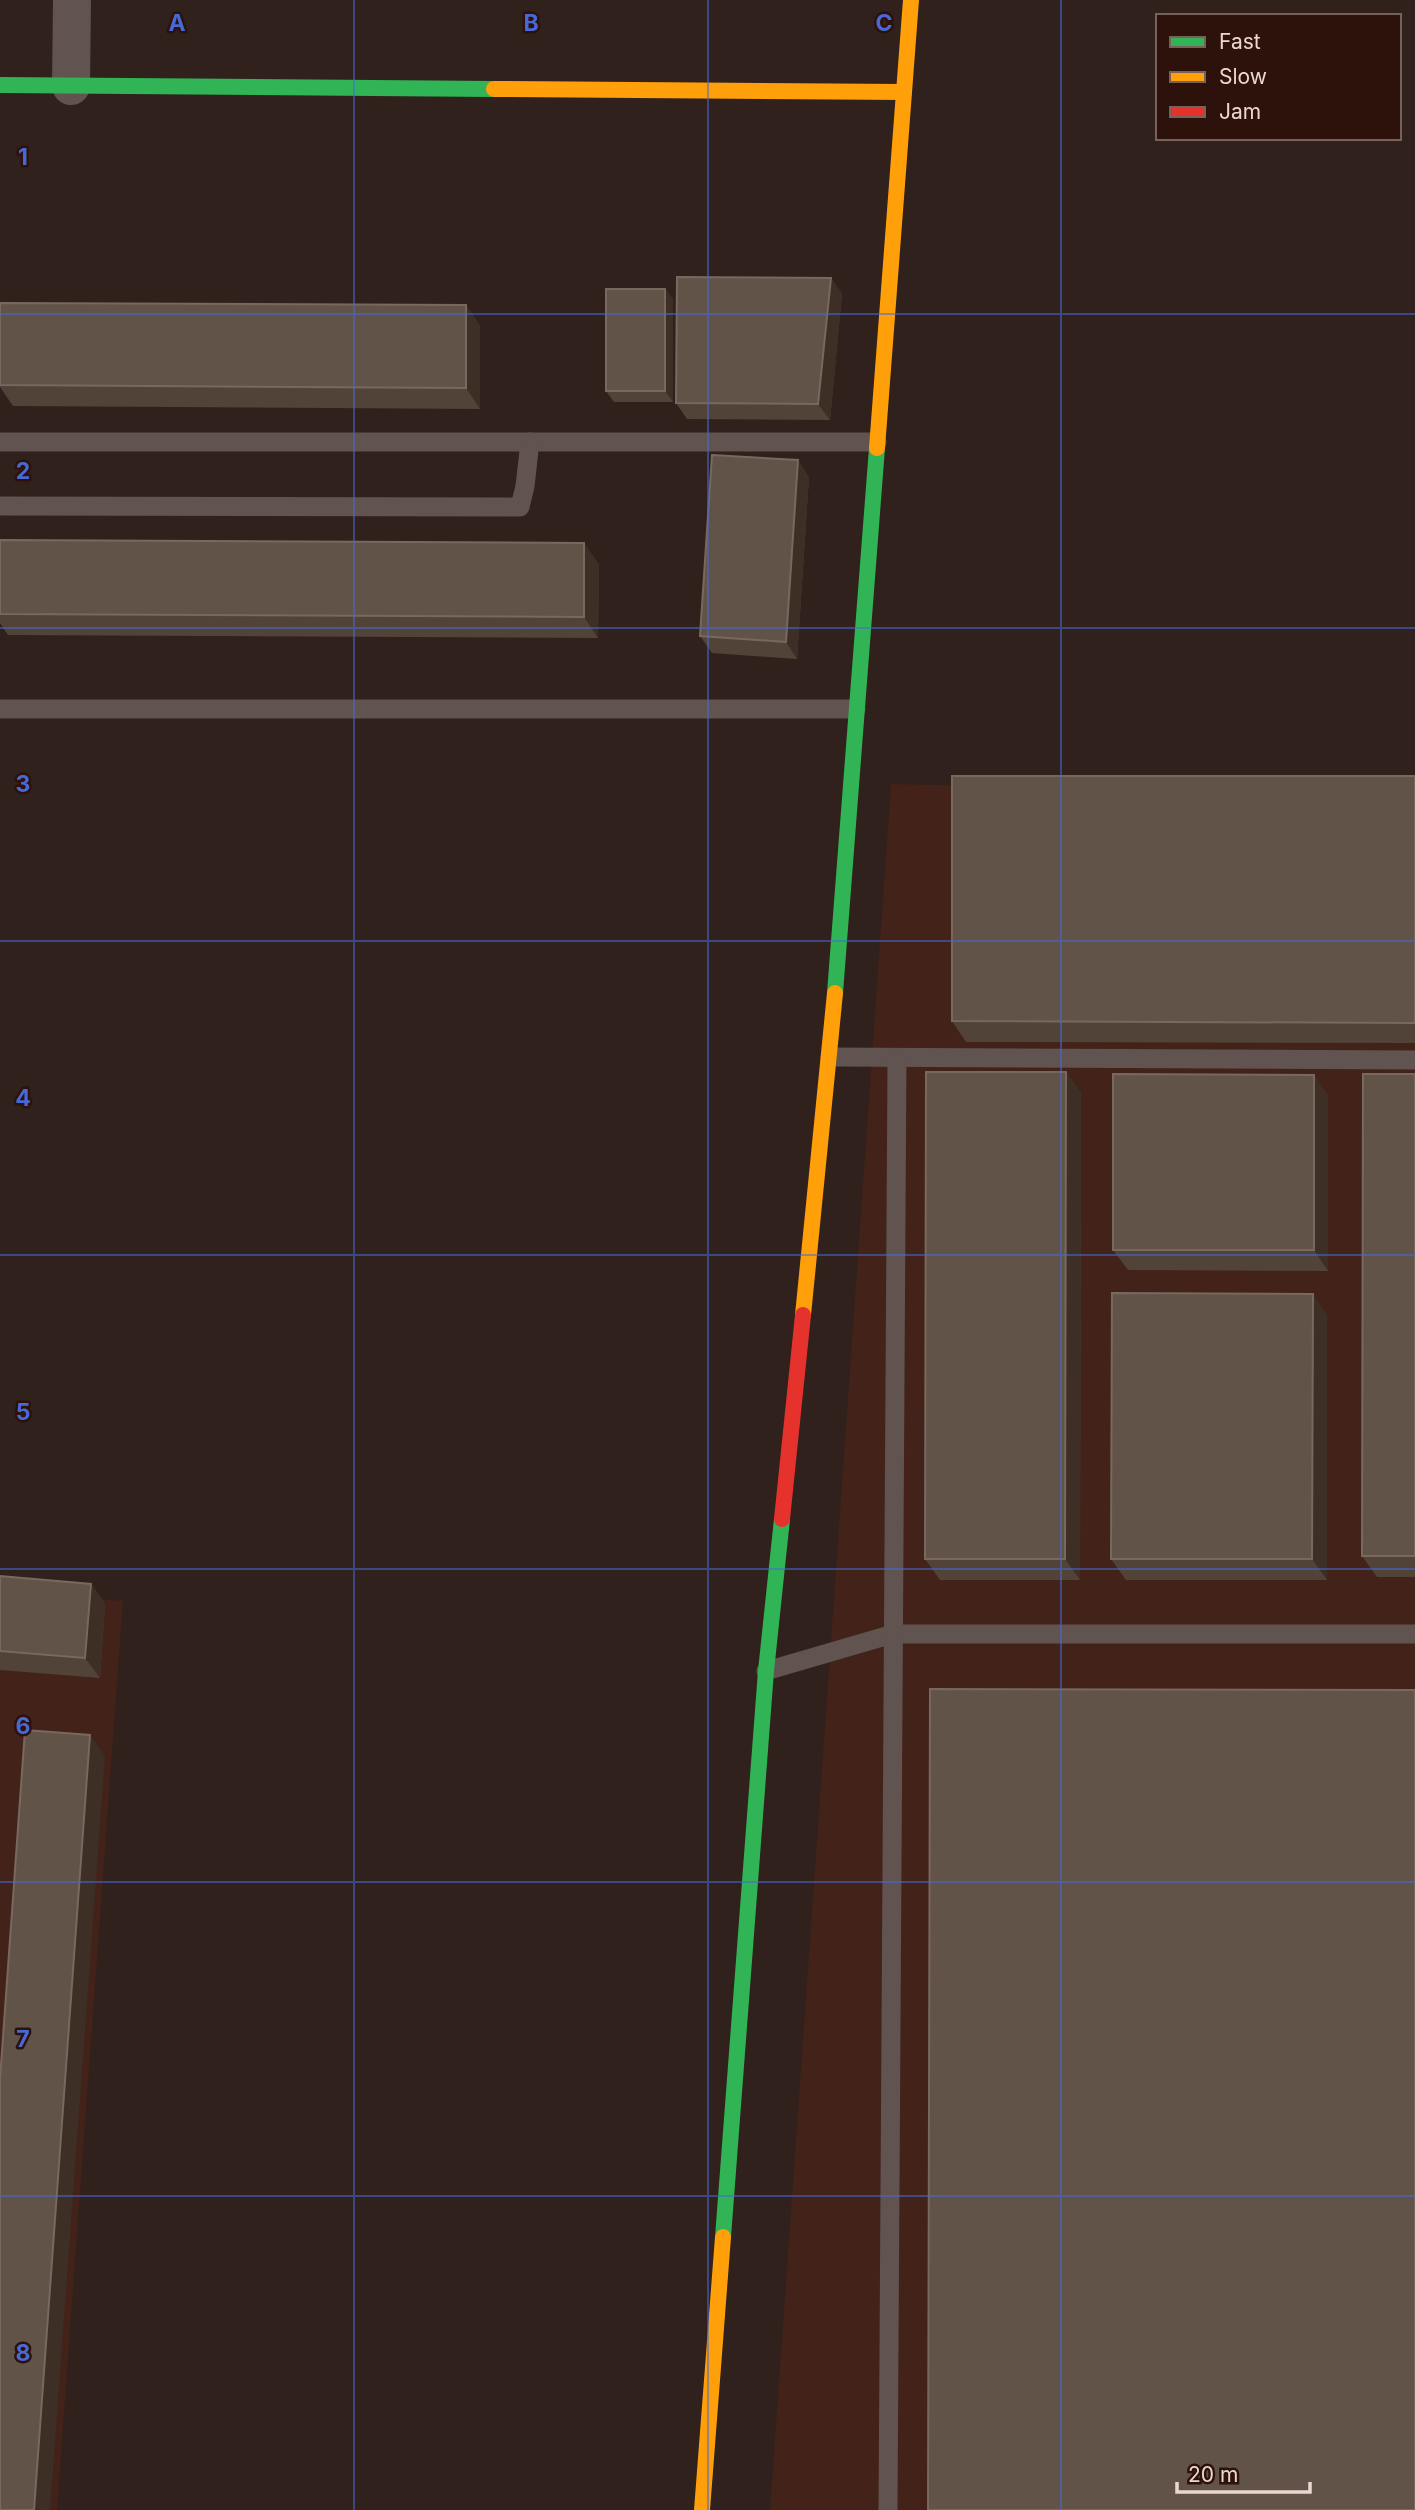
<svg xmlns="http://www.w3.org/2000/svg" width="1415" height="2510" font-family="Inter,sans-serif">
<rect width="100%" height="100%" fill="#30211c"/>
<g fill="#422219">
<path d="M 891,784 L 1415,794 L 1415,2510 L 770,2510 Z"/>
<path d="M 0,1591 L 123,1601 L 57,2510 L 0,2510 Z"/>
</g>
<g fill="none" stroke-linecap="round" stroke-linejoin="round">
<g stroke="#605350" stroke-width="19">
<path d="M 0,442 L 877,442"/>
<path d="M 0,506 L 520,507 L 525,486 L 530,442"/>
<path d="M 0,709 L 856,709"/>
<path d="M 830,1057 L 1415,1060"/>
<path d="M 766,1671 L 893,1634 L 1415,1634"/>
<path d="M 888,2510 L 897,1058"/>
</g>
<path stroke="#605350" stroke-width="38" d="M 71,86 L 72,0"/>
<g stroke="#30b455" stroke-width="16">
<path d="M 0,85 L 494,89"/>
<path d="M 835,993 L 877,448"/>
<path d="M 723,2237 L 766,1671 L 782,1519"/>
</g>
<g stroke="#ff9f0a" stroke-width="16">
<path d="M 494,89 L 904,92"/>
<path d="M 877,448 L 911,0"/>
<path d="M 803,1315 L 835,993"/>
<path d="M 702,2510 L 723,2237"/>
</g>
<path stroke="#e5322d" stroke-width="16" d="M 782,1519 L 803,1315"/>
</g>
<g fill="#524339">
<path d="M 831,278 L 842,294 L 830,420 L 687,419 L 676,403 Z"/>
<path d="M 665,289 L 673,300 L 673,402 L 614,402 L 606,391 Z"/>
<path d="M 0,303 L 466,305 L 480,326 L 480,409 L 13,406 L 0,387 Z"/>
<path d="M 809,477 L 797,659 L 712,653 L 700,636 Z"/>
<path d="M 0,540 L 599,564 L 598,638 L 8,635 L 0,623 Z"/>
<path d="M 1415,776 L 1415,1043 L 966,1042 L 952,1021 Z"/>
<path d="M 1066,1072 L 1081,1093 L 1080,1580 L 940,1580 L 925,1559 Z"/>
<path d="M 1415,1074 L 1415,1577 L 1377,1577 L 1362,1556 Z"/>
<path d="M 1314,1075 L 1328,1096 L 1328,1271 L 1128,1270 L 1113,1250 Z"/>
<path d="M 1327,1315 L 1327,1580 L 1126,1580 L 1111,1559 Z"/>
<path d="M 0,1576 L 91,1584 L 105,1604 L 100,1678 L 0,1670 Z"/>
</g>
<g fill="#3d2f26">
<path d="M 831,278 L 842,294 L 830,420 L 818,404 Z"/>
<path d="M 665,289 L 673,300 L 673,402 L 665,391 Z"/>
<path d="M 466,305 L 480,326 L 480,409 L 466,388 Z"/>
<path d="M 798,460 L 809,477 L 797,659 L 786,642 Z"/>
<path d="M 584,543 L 599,564 L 598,638 L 584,617 Z"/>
<path d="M 1066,1072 L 1081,1093 L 1080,1580 L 1065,1559 Z"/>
<path d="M 1314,1075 L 1328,1096 L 1328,1271 L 1314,1250 Z"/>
<path d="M 1313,1294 L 1327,1315 L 1327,1580 L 1312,1559 Z"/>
<path d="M 91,1584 L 105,1604 L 100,1678 L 85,1658 Z"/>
<path d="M 90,1735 L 105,1756 L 50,2510 L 34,2510 Z"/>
</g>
<g fill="#625349" stroke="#78685e" stroke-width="2">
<path d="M 677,277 L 831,278 L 818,404 L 676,403 Z"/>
<rect x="606" y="289" width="59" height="102"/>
<path d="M 0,303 L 466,305 L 466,388 L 0,385 Z"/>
<path d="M 712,455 L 798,460 L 786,642 L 700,636 Z"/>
<path d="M 0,540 L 584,543 L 584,617 L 0,614 Z"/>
<path d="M 952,776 L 1415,776 L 1415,1023 L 952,1021 Z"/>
<path d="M 926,1072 L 1066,1072 L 1065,1559 L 925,1559 Z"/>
<path d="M 1113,1074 L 1314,1075 L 1314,1250 L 1113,1250 Z"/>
<path d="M 1363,1074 L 1415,1074 L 1415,1556 L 1362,1556 Z"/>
<path d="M 1112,1293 L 1313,1294 L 1312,1559 L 1111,1559 Z"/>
<path d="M 0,1576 L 91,1584 L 85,1658 L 0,1651 Z"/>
<path d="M 930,1689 L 1415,1690 L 1415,2510 L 928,2510 Z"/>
<path d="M 25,1730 L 90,1735 L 34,2510 L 0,2510 L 0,2079 Z"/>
</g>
<path fill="none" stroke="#4669d7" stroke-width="2" stroke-opacity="0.55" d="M 354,0 L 354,2510M 708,0 L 708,2510M 1061,0 L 1061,2510M 0,314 L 1415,314M 0,628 L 1415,628M 0,941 L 1415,941M 0,1255 L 1415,1255M 0,1569 L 1415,1569M 0,1882 L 1415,1882M 0,2196 L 1415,2196"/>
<g font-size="23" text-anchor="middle" font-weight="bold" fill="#4669d7" stroke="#2d120b" stroke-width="5" stroke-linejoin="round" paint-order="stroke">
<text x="177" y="31">A</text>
<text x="531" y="31">B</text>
<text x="884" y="31">C</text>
<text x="23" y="165">1</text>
<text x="23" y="479">2</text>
<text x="23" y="792">3</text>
<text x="23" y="1106">4</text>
<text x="23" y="1420">5</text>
<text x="23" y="1734">6</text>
<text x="23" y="2047">7</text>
<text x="23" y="2361">8</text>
</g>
<rect x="1156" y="14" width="245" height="126" fill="#2d120b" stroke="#79615b" stroke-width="2"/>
<rect x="1170" y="37" width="35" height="10" fill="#30b455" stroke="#79615b" stroke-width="2"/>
<text x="1219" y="49" font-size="21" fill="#ebd7d2">Fast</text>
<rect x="1170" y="72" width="35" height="10" fill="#ff9f0a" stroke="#79615b" stroke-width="2"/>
<text x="1219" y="84" font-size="21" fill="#ebd7d2">Slow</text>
<rect x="1170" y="107" width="35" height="10" fill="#e5322d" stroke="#79615b" stroke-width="2"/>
<text x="1219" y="119" font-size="21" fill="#ebd7d2">Jam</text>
<path d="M1177 2482v10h133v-10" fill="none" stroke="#ebd7d2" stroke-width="3.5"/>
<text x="1188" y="2482" font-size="21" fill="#ebd7d2" stroke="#2d120b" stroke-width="5" paint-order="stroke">20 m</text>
</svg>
